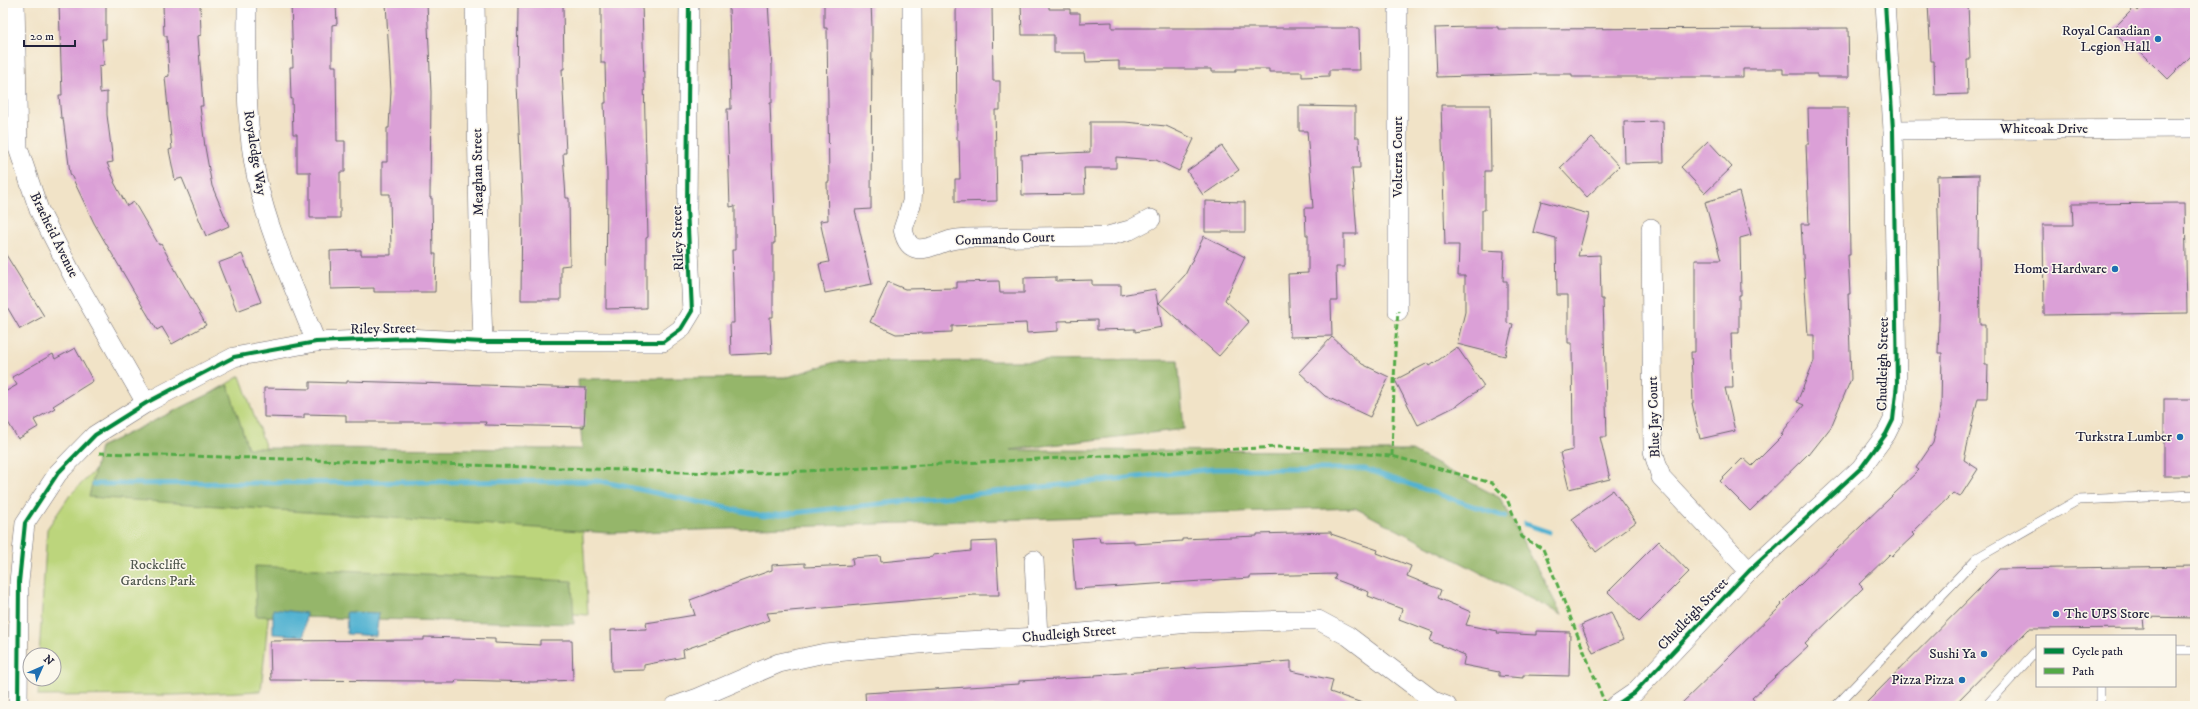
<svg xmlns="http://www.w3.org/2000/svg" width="2198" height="709" font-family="'IM FELL DW Pica',serif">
<rect width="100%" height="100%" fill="#fbf7ec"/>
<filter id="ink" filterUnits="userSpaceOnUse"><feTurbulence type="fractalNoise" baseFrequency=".025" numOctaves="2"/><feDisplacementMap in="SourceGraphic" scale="8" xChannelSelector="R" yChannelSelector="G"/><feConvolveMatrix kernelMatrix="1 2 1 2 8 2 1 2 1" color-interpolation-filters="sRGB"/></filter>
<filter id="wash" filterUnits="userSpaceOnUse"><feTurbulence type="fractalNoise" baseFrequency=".012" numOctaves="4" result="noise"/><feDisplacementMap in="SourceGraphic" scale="16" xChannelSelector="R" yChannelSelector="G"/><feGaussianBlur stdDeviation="0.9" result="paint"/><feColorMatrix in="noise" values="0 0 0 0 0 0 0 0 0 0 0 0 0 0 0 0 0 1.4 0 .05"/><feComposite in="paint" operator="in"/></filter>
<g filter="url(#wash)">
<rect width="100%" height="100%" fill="#f1e3c7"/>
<path fill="#bcd57b" stroke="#6f7c5b" d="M 240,376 L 267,451 L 578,459 L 588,615 L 271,589 L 261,691 L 174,695 L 38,696 L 39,679 L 54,679 L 54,655 L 39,655 L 47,529 L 70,495 L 100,465 L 151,429 Z"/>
<g fill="#95b66b" stroke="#5c6c53">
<path d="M 1178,360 L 1184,429 L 1010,450 L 1412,451 L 1500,498 L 1562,615 L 1355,508 L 609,533 L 89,497 L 100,447 L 228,385 L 248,448 L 582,449 L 578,379 L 788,377 L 835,362 Z"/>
<path d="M 255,566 L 572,581 L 574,624 L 256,616 Z"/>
</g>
<g fill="#52b2d1" stroke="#3a6a86">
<path d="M 273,609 L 306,613 L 304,636 L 273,634 Z"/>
<path d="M 346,612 L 379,613 L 376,636 L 347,634 Z"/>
</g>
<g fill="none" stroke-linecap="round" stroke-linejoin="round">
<g stroke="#52b2d1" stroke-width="5">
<path d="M 94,484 L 600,481 L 764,516 L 1213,469 L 1365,469 L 1505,517"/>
<path d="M 1525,524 L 1549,532"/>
</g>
</g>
<g id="blocks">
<g fill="#dba0d7">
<path d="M 59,3 L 106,3 L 106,39 L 102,39 L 104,65 L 99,66 L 100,93 L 107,92 L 107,115 L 113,162 L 107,163 L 115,181 L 114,182 L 127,206 L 134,202 L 159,245 L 161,244 L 206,325 L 172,344 L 162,327 L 157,330 L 143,307 L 94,223 L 70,173 L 63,118 L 61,118 L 59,95 L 62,95 Z"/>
<path d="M 200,3 L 201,35 L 198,36 L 203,106 L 200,106 L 205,147 L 212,186 L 229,226 L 206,236 L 182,178 L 175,180 L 169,150 L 172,149 L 165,77 L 169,76 L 167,36 L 164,36 L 163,4 Z"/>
<path d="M 291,3 L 336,3 L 337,24 L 332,25 L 332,66 L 336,66 L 337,141 L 345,141 L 345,172 L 340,172 L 340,218 L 310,218 L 310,172 L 297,172 L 297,134 L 293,134 L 292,98 L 291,99 L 290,67 L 293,67 Z"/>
<path d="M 386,3 L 427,3 L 431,92 L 430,198 L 432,198 L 433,254 L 436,254 L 435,292 L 374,292 L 374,288 L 331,289 L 330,251 L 361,250 L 361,255 L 391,255 L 390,194 L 382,194 L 382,162 L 387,162 L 387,128 L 389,128 L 391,91 Z"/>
<path d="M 601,3 L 642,3 L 648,237 L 646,238 L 646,308 L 606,309 L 607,175 L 604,103 L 606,103 L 605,63 L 601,63 Z"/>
<path d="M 729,3 L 768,3 L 772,66 L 772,103 L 770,103 L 775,243 L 773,243 L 773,317 L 770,317 L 772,353 L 731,355 L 730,323 L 734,323 L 732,250 L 735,250 L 735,206 L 730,207 L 727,109 L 731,109 Z"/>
<path d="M 824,3 L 871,3 L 872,27 L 871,209 L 855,210 L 872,284 L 825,293 L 819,264 L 829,262 L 820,221 L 828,220 L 827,182 L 829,182 L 827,28 L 824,28 Z"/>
<path d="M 956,3 L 992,3 L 993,81 L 1000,81 L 1000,110 L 995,110 L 997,201 L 955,202 L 955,179 L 960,179 L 959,140 L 957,140 Z"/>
<path d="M 1021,3 L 1049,3 L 1049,9 L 1070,9 L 1070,13 L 1080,13 L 1080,23 L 1112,22 L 1112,28 L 1359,28 L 1360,70 L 1329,70 L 1329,76 L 1302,77 L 1302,72 L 1269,72 L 1269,69 L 1236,69 L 1236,72 L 1211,72 L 1211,69 L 1119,69 L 1119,61 L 1086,62 L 1085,53 L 1054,53 L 1054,35 L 1022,35 Z"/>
<path d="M 1928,3 L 1968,3 L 1970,60 L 1967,60 L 1968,94 L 1935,95 L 1934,61 L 1931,61 Z"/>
<path d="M 2146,3 L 2195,3 L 2195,52 L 2168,79 L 2138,49 L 2134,52 L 2112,30 L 2135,7 L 2138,11 Z"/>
<path d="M 563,5 L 564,69 L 562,69 L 566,153 L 563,153 L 566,198 L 569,198 L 570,265 L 561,266 L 561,300 L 521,300 L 522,199 L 517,84 L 518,6 Z"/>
<path d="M 1469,27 L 1498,27 L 1498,29 L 1848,28 L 1849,77 L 1817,77 L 1817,74 L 1783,74 L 1783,69 L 1743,69 L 1743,77 L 1572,77 L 1572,74 L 1539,74 L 1437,77 L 1435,28 Z"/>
<path d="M 1441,105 L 1490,105 L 1491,171 L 1485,171 L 1485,210 L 1482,210 L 1482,250 L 1504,251 L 1503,281 L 1507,281 L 1507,323 L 1513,324 L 1505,356 L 1457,344 L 1465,312 L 1465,276 L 1458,276 L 1459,245 L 1445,245 Z"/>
<path d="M 1299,106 L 1355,107 L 1355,137 L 1359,137 L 1360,168 L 1352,168 L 1357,234 L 1344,234 L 1344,267 L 1336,267 L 1337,301 L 1331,301 L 1332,336 L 1290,337 L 1288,274 L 1308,273 L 1308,235 L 1306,235 L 1305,208 L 1313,208 L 1307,131 L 1299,131 Z"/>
<path d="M 1808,108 L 1848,108 L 1850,255 L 1848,255 L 1850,294 L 1848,294 L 1851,379 L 1831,427 L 1809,455 L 1808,454 L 1750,511 L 1720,481 L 1743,458 L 1752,466 L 1783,435 L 1781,434 L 1804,405 L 1797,402 L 1814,361 L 1814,335 L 1808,335 L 1801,224 L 1809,224 L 1806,144 L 1809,144 Z"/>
<path d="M 1663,121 L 1664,162 L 1625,163 L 1624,122 Z"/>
<path d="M 1090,122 L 1125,122 L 1166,126 L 1194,139 L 1179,171 L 1156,160 L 1116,157 L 1116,168 L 1084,168 L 1085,194 L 1022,195 L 1021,155 L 1090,152 Z"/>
<path d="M 1592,137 L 1619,166 L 1587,197 L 1560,168 Z"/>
<path d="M 1708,141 L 1732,167 L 1705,193 L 1681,167 Z"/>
<path d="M 1222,146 L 1239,170 L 1203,195 L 1187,171 Z"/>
<path d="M 1979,175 L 1978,247 L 1979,247 L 1980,325 L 1985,325 L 1985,365 L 1988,365 L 1987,398 L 1978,398 L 1964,460 L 1978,469 L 1960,497 L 1953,493 L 1912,533 L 1914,535 L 1892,556 L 1890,554 L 1859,584 L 1863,588 L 1805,644 L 1808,647 L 1752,698 L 1759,706 L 1679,706 L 1782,605 L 1781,604 L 1806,579 L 1919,470 L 1916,468 L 1933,443 L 1941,407 L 1942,353 L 1938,353 L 1940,289 L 1937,176 Z"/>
<path d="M 1739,192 L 1751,235 L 1740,238 L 1741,295 L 1739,295 L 1739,333 L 1731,333 L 1733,388 L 1725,388 L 1735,431 L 1700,439 L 1692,403 L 1693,403 L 1691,352 L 1695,352 L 1695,260 L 1721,260 L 1705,202 Z"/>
<path d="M 1205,201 L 1245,202 L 1245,232 L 1205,232 Z"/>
<path d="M 1541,201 L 1589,214 L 1578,256 L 1600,255 L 1601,299 L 1603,299 L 1607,437 L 1600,437 L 1610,479 L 1569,489 L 1560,453 L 1573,450 L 1572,343 L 1568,343 L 1568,295 L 1557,295 L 1556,238 L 1533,232 Z"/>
<path d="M 2185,203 L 2187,313 L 2044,315 L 2043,225 L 2073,225 L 2072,204 Z"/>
<path d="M 1204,236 L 1245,257 L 1225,300 L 1249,322 L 1219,356 L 1159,303 L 1185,275 Z"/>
<path d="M 3,250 L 44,316 L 20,329 L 3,300 Z"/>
<path d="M 242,254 L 261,302 L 237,311 L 218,263 Z"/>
<path d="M 1056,277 L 1056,281 L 1092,280 L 1092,285 L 1121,285 L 1121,295 L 1155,289 L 1162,327 L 1135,332 L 1135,329 L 1097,330 L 1097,320 L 1058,321 L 1058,331 L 1027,333 L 1026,323 L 952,326 L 952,332 L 896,334 L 870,322 L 888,282 L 905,289 L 957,288 L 957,282 L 999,281 L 1000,293 L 1024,293 L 1024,278 Z"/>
<path d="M 1332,337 L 1362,364 L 1389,377 L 1370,417 L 1325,396 L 1299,372 Z"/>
<path d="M 1457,347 L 1484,386 L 1458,405 L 1418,425 L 1395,380 L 1428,363 L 1430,366 Z"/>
<path d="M 75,348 L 93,381 L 53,406 L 55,408 L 34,420 L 38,427 L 18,439 L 3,414 L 3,393 L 17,385 L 12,377 L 53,354 L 55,359 Z"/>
<path d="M 347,381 L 586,388 L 584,427 L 485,425 L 486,422 L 346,422 L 346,415 L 304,414 L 304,418 L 264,417 L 264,388 L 310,389 L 310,382 L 347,383 Z"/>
<rect x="2164" y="399" width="31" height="77"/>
<path d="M 1613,490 L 1636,522 L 1596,552 L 1572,519 Z"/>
<path d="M 1331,532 L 1331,534 L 1378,550 L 1377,553 L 1411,566 L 1407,576 L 1441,590 L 1438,598 L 1471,612 L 1466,625 L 1498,631 L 1497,633 L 1536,635 L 1536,631 L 1570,632 L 1569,676 L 1523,675 L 1523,678 L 1499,676 L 1499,672 L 1463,665 L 1465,655 L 1430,641 L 1433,632 L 1399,619 L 1402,609 L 1368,596 L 1369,592 L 1334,579 L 1336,574 L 1250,576 L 1250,578 L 1075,589 L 1071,539 L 1099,537 L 1100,542 L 1134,541 L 1134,544 L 1182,541 L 1182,539 L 1257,536 L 1257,534 Z"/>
<path d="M 996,541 L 999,595 L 974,595 L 767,613 L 770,620 L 683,650 L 684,657 L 644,665 L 644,670 L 612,671 L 611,630 L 647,629 L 646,623 L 695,615 L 690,600 L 772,570 L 772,565 L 805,563 L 805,567 L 853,565 L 852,558 L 880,556 L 881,562 L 933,557 L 933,555 L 971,551 L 971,542 Z"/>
<path d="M 1659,541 L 1689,572 L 1639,622 L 1608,592 Z"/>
<path d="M 2195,566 L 2195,618 L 2143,617 L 2144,628 L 2029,629 L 1953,706 L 1863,706 L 1999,569 Z"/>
<path d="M 1611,612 L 1623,640 L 1593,653 L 1581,625 Z"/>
<path d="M 424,637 L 495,639 L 495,643 L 540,645 L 540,640 L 572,640 L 573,680 L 533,682 L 456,680 L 455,683 L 423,683 L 423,681 L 271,680 L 270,641 L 424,640 Z"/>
<path d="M 1291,661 L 1291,671 L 1333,680 L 1330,692 L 1365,704 L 1365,706 L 866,706 L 865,693 L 1019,684 L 1019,681 L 1095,677 L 1095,675 Z"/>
</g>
</g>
</g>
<g filter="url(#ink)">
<use href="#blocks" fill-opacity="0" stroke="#6a666c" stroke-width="1"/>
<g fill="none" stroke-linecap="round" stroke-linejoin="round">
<g stroke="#6a666c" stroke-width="10">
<g id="service">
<path d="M 2175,650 L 2195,650"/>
<path d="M 1836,706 L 1977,558 L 2078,500 L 2195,495"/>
<path d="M 1986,706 L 2037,650"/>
<path d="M 2100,706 L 2100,686"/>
</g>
</g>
<g stroke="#6a666c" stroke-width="20">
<g id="minor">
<path d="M 15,3 L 18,148 L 39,210 L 72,274 L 146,403"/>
<path d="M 247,3 C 247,61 244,121 257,179 C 269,235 295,289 316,342"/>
<path d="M 475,3 L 479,225 L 483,342"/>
<path d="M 912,3 L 913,186 L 912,202 L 903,229 C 909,260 929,247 948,241 C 953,239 960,239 966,238 L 1108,236 L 1130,230 L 1151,219"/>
<path d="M 1398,3 L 1398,311"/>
<path d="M 1893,130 L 2195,128"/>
<path d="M 1651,228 L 1653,451 L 1661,477 L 1749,571"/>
<path d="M 1034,560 L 1038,637"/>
<path d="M 18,706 L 19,582 L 25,523 L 58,473 L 95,435 L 146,403 L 234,357 L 316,342 L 407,338 L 483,342 L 663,342 L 681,329 L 692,311 L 687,208 L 689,3"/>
<path d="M 675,706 L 698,698 L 779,663 L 825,653 L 929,643 L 1038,637 L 1190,623 L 1291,620 L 1318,620 L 1348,636 L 1434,701 L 1447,706"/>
<path d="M 1615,706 L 1634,693 L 1749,571 L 1861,468 L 1886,434 L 1893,420 L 1897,384 L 1893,130 L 1885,3"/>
</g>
</g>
<use href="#service" stroke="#fff" stroke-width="9"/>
<use href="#minor" stroke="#fff" stroke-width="19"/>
<g stroke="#53aa46" stroke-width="3" stroke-dasharray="6 3" stroke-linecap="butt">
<path d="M 99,453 L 745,474 L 1279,447 L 1392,456 L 1492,483 L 1507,499 L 1522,537 L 1543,549 L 1606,706"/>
<path d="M 1392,456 L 1395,350 L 1398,311"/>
</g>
<g stroke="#fbf7ec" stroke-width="6">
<g id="cycleway">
<path d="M 18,706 L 19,582 L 25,523 L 58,473 L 95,435 L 146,403 L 234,357 L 316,342 L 407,338 L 483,342 L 663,342 L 681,329 L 692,311 L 687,208 L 689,3"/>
<path d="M 1615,706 L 1634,693 L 1749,571 L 1861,468 L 1886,434 L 1893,420 L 1897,384 L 1893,130 L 1885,3"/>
</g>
</g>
<use href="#cycleway" stroke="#00873e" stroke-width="4"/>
</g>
</g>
<g fill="#1f6fb2" stroke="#fbf7ec" stroke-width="1.5">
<circle cx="2158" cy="39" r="4"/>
<circle cx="2115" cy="269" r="4"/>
<circle cx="2180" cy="437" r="4"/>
<circle cx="2056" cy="614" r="4"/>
<circle cx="1984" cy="654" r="4"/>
<circle cx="1962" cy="680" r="4"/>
</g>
<g text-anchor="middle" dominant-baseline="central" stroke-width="3" stroke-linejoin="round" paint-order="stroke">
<g font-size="14" fill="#22223b" stroke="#fbf7ec" text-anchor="end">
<text x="2150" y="31">Royal Canadian<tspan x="2150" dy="16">Legion Hall</tspan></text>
<text x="2107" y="269">Home Hardware</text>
<text x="2172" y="437">Turkstra Lumber</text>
<text x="2064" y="614" text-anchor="start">The UPS Store</text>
<text x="1976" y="654">Sushi Ya</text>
<text x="1954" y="680">Pizza Pizza</text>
</g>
<g font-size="14" fill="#22223b" stroke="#fbf7ec">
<text x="2044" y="129">Whiteoak Drive</text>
<text transform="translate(255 153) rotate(81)">Royaledge Way</text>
<text transform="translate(1398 157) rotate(-90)">Volterra Court</text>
<text transform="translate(478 172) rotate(-91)">Meaghan Street</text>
<text transform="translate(54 235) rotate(64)">Braeheid Avenue</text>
<text transform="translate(678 238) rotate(-92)">Riley Street</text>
<text transform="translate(1005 239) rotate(-2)">Commando Court</text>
<text transform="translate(383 329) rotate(-1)">Riley Street</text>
<text transform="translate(1883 364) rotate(-89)">Chudleigh Street</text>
<text transform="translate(1654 417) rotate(-92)">Blue Jay Court</text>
<text transform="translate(1693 614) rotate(-46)">Chudleigh Street</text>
<text transform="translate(1069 634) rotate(-5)">Chudleigh Street</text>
</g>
<g font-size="14" fill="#50584e" stroke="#fbf7ec">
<text x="158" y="565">Rockcliffe<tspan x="158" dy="16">Gardens Park</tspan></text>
</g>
</g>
<rect width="2198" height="709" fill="none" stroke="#fbf7ec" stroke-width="16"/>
<rect x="2036" y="635" width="140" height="52" fill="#fbf7ec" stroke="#a4a2a5"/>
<rect x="2044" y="648" width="20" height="6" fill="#00873e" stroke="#a4a2a5"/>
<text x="2072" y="655" font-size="12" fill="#22223b">Cycle path</text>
<rect x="2044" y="668" width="20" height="6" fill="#53aa46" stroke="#a4a2a5"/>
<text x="2072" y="675" font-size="12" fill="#22223b">Path</text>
<g transform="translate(42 667) rotate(45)"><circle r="19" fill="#fbf7ec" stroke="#a4a2a5"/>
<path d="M0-3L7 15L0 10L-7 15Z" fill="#1f6fb2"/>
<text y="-6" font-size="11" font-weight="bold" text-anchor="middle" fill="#22223b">N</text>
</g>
<path d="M24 40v6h51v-6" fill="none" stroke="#22223b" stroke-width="2"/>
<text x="30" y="40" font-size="12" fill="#22223b" stroke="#fbf7ec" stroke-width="3" paint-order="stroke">20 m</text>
</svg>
